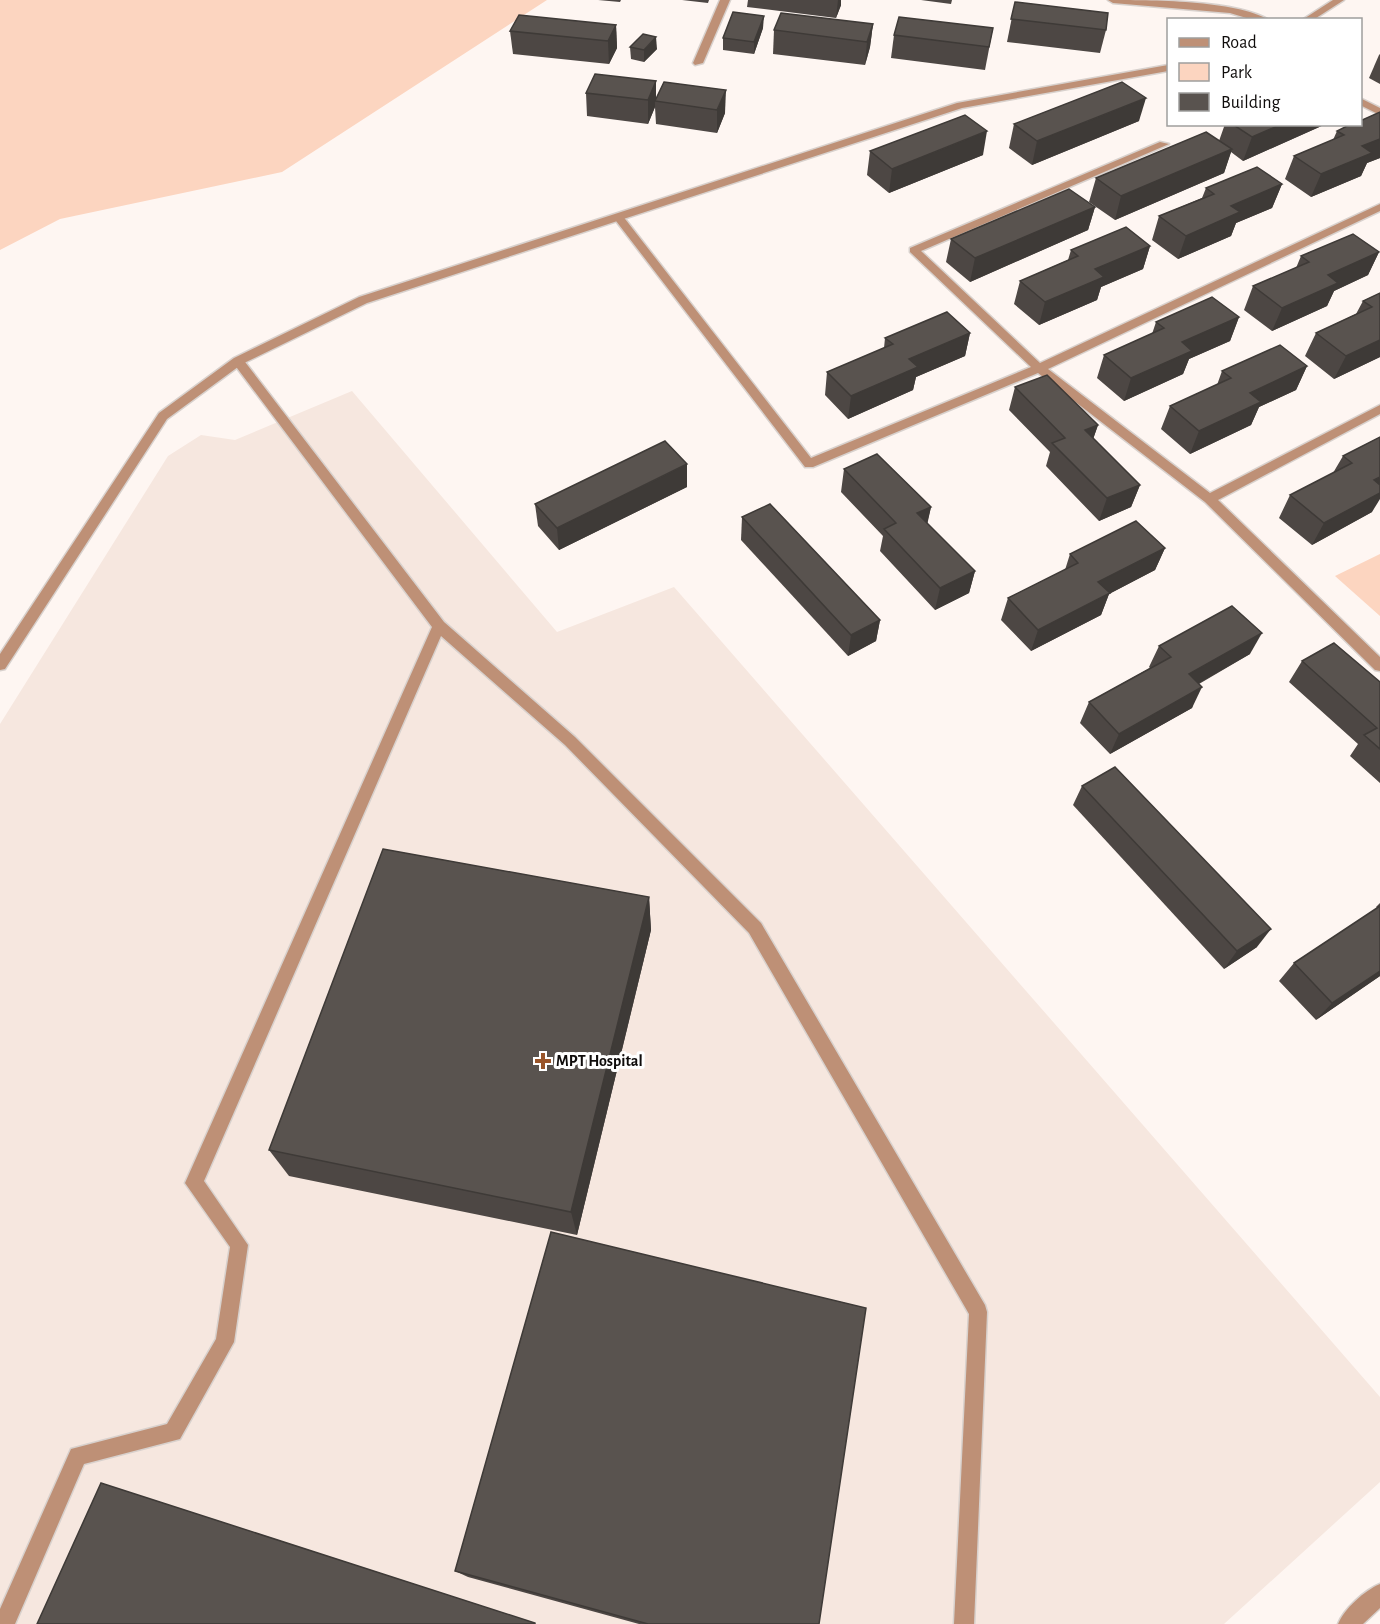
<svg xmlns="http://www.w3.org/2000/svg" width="1380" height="1624" font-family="'Alegreya Sans',sans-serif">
<rect width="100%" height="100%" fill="#fef6f2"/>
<path fill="#f6e7df" d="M 352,391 L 557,632 L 674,587 L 1380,1397 L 1380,1482 L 1224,1624 L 0,1624 L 0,724 L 168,456 L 201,435 L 235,440 Z"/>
<g fill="#fcd5c0">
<path d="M 0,0 L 547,0 L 282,172 L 60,219 L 0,250 Z"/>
<path d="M 1380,554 L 1380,616 L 1335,576 Z"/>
</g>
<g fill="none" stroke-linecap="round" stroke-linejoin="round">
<g stroke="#d8d1cd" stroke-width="3">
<path id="service" d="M 238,357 L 242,358 L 444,622 L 575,737 L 761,923 L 985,1305 L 987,1312 L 974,1624 L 954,1624 L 969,1314 L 749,933 L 565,745 L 441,636 L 204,1181 L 248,1245 L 234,1342 L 180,1439 L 84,1464 L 15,1624 L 0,1624 L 0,1609 L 71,1449 L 167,1424 L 216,1339 L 230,1247 L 185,1183 L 432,627 L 234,364 L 232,361 Z"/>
</g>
<g stroke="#d8d1cd" stroke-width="3">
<g id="minor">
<path d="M 720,0 L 730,0 L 703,63 L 695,65 L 693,63 Z"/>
<path d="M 1108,0 C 1149,0 1236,0 1269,20 L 1253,20 L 1230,13 L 1113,3 Z"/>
<path d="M 1360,98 L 1380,108 L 1380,115 L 1360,105 Z"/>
<path d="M 1160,142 L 1169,144 L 921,251 L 1040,363 L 1380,204 L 1380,211 L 1048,369 L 1210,493 L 1380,405 L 1380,414 L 1218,500 L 1380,657 L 1380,671 L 1375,670 L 1205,502 L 1038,373 L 813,467 L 805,467 L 613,217 L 614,215 L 622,215 L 811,458 L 1031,367 L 910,252 L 910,248 Z"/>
<path d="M 1380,1584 L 1380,1608 L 1363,1624 L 1338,1624 C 1344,1609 1365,1590 1380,1584 Z"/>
</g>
</g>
<g stroke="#d8d1cd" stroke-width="3">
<g id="tertiary">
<path d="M 1333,0 L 1344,0 L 1313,20 L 1302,20 Z"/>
<path d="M 1168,65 L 1168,71 L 962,108 L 367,303 L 242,364 L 167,419 L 5,669 L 0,670 L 0,654 L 159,413 L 234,358 L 359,297 L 957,103 Z"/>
</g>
</g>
<use href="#service" fill="#be9076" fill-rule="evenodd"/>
<use href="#minor" fill="#be9076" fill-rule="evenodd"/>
<use href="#tertiary" fill="#be9076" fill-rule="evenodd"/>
</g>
<g fill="#4d4744">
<path d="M 598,0 L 621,0 L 620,2 Z"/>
<path d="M 682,0 L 709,0 L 708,3 Z"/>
<path d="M 748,0 L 841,0 L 841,5 L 836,18 L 747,7 Z"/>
<path d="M 921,0 L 952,0 L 951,4 Z"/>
<path d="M 1015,2 L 1106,30 L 1100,53 L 1007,42 Z"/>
<path d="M 873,24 L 870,47 L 865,65 L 773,54 L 774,30 Z"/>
<path d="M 616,25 L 617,48 L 609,64 L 513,54 L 510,31 Z"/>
<path d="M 763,28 L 754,54 L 723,50 L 723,38 Z"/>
<path d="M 993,28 L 985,70 L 891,58 L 894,35 Z"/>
<path d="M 630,47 L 657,49 L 644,62 L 631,59 Z"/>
<path d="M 1380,54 L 1380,84 L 1369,78 L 1379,55 Z"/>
<path d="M 656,81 L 656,99 L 664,82 L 725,113 L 717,133 L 656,124 L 655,107 L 648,124 L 587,116 L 586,93 Z"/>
<path d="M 1380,112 L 1380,158 L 1367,163 L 1361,176 L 1311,197 L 1285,179 L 1294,156 L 1333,140 L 1337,131 Z"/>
<path d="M 1139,121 L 1032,165 L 1009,148 L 1014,124 Z"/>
<path d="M 1225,124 L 1326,124 L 1243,161 L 1231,152 L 1224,173 L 1115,220 L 1089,202 L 1096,178 L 1219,141 Z"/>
<path d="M 870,151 L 983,155 L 889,193 L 867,175 Z"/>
<path d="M 1282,184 L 1272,208 L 1236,223 L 1231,236 L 1178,259 L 1152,240 L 1159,216 L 1202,198 L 1206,188 Z"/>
<path d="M 1095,207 L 1088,230 L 970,282 L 946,262 L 951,239 Z"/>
<path d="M 1150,246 L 1143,269 L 1101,287 L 1097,300 L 1039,325 L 1014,304 L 1020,281 L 1068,260 L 1071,250 Z"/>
<path d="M 1379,252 L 1368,275 L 1334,291 L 1327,306 L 1272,331 L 1244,310 L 1253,286 L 1296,268 L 1301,256 Z"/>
<path d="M 1380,293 L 1380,357 L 1334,379 L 1305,356 L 1316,333 L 1356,314 L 1363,301 Z"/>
<path d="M 1239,317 L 1230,341 L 1189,359 L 1183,374 L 1124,401 L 1097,378 L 1104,355 L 1152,334 L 1156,322 Z"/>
<path d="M 970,333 L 965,356 L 916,377 L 913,390 L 848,419 L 825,395 L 827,372 L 884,348 L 885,338 Z"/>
<path d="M 1307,366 L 1296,390 L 1259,407 L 1251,425 L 1190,454 L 1161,429 L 1170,406 L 1217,385 L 1222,371 Z"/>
<path d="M 1015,387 L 1098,425 L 1093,439 L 1140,485 L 1131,507 L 1099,521 L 1046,466 L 1050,452 L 1009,410 Z"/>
<path d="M 1380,437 L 1372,512 L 1312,545 L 1279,518 L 1290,495 L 1333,473 L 1343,456 Z"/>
<path d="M 844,469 L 931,507 L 927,523 L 975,571 L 969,593 L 935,610 L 880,551 L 883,536 L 841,492 Z"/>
<path d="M 687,487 L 559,550 L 538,526 L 535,504 Z"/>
<path d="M 742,517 L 880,620 L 876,641 L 848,656 L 741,540 Z"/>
<path d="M 1165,548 L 1155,570 L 1109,594 L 1101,615 L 1031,651 L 1001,620 L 1008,598 L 1065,570 L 1070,554 Z"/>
<path d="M 1159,646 L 1250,654 L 1199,684 L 1192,708 L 1110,754 L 1080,723 L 1089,702 L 1150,668 L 1149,667 Z"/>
<path d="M 1302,661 L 1380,682 L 1380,783 L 1350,756 L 1358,744 L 1289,682 Z"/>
<path d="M 1082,786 L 1257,947 L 1224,969 L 1073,805 Z"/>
<path d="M 649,897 L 651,930 L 577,1235 L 289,1176 L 269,1150 Z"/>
<path d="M 1380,903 L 1380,976 L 1316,1020 L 1279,981 L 1294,963 L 1377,908 L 1376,907 Z"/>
<path d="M 455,1571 L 819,1624 L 639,1624 L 468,1577 Z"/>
</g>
<g fill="#3e3a37">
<path d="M 838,0 L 841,0 L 841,5 L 836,18 Z"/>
<path d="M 764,16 L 763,28 L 754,54 L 754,42 Z"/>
<path d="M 873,24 L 870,47 L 865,65 L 867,42 Z"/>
<path d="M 616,25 L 617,48 L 609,64 L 608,41 Z"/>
<path d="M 656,37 L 657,49 L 644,62 L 644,50 Z"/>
<path d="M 656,81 L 656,101 L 655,101 L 655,107 L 648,124 L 648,100 Z"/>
<path d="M 726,90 L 725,113 L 717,133 L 717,110 Z"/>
<path d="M 1146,98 L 1139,121 L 1032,165 L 1037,141 Z"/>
<path d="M 1282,124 L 1326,124 L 1243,161 L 1252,137 Z"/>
<path d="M 987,131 L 983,155 L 889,193 L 892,169 Z"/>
<path d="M 1380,139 L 1380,158 L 1367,163 L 1361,176 L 1311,197 L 1321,174 L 1362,146 Z"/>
<path d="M 1232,149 L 1224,173 L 1115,220 L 1121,196 Z"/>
<path d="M 1282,184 L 1272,208 L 1236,223 L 1231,236 L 1178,259 L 1186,236 L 1231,206 Z"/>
<path d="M 1095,207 L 1088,230 L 970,282 L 975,258 Z"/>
<path d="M 1150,246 L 1143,269 L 1101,287 L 1097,300 L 1039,325 L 1045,302 L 1095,269 Z"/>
<path d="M 1379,252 L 1368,275 L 1334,291 L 1327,306 L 1272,331 L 1282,308 L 1328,275 Z"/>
<path d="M 1239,317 L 1230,341 L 1189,359 L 1183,374 L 1124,401 L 1131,378 L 1182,342 Z"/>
<path d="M 970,333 L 965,356 L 916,377 L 913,390 L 848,419 L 851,396 L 909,359 Z"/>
<path d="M 1380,340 L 1380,357 L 1334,379 L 1346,356 Z"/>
<path d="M 1307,366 L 1296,390 L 1259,407 L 1251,425 L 1190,454 L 1199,431 L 1250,393 Z"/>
<path d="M 1098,425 L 1090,448 L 1085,430 Z"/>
<path d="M 687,464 L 687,487 L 559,550 L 557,528 Z"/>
<path d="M 1380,477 L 1380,499 L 1372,512 L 1312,545 L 1324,523 L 1374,480 Z"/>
<path d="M 1140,485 L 1131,507 L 1099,521 L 1107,498 Z"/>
<path d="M 931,507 L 926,530 L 917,513 Z"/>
<path d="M 1165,548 L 1155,570 L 1109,594 L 1101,615 L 1031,651 L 1038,630 L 1098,582 Z"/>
<path d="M 975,571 L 969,593 L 935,610 L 940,588 Z"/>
<path d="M 880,620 L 876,641 L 848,656 L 851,635 Z"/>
<path d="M 1262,633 L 1250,654 L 1178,695 L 1189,674 Z"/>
<path d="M 1202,687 L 1192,708 L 1110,754 L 1119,734 Z"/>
<path d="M 649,897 L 651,930 L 577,1235 L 571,1212 Z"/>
<path d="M 1271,929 L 1257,947 L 1224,969 L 1237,951 Z"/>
<path d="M 1380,971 L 1380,976 L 1316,1020 L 1332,1003 Z"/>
</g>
<g fill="#59534f" stroke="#3e3a37" stroke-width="1.5">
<path d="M 1015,2 L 1108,13 L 1106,30 L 1011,19 Z"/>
<path d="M 733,12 L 764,16 L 754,42 L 723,38 Z"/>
<path d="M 781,13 L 873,24 L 867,42 L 774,30 Z"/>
<path d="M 519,15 L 616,25 L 608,41 L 510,31 Z"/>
<path d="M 899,17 L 993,28 L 989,47 L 894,35 Z"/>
<path d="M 643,34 L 656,37 L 644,50 L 630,47 Z"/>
<path d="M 595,74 L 656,81 L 648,100 L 586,93 Z"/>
<path d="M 664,82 L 726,90 L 717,110 L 655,101 Z"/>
<path d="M 1122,82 L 1146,98 L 1037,141 L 1014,124 Z"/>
<path d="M 1380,112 L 1380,139 L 1362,146 L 1372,153 L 1321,174 L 1294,156 L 1344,135 L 1337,131 L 1351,124 L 1360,124 L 1360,121 Z"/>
<path d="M 965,115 L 987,131 L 892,169 L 870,151 Z"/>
<path d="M 1232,124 L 1282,124 L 1252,137 Z"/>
<path d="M 1206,132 L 1232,149 L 1121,196 L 1096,178 Z"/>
<path d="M 1257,167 L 1282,184 L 1231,206 L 1240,212 L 1186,236 L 1159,216 L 1214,194 L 1206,188 Z"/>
<path d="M 1069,189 L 1095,207 L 975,258 L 951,239 Z"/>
<path d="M 1126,227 L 1150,246 L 1095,269 L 1104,277 L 1045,302 L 1020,281 L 1078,256 L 1071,250 Z"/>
<path d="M 1353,234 L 1379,252 L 1328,275 L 1338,283 L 1282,308 L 1253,286 L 1309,262 L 1301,256 Z"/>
<path d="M 1380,293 L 1380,340 L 1346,356 L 1316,333 L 1372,307 L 1363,301 Z"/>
<path d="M 1212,297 L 1239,317 L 1182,342 L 1192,351 L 1131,378 L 1104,355 L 1164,328 L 1156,322 Z"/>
<path d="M 947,312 L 970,333 L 909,359 L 918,367 L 851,396 L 827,372 L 893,344 L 885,338 Z"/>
<path d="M 1280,345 L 1307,366 L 1250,393 L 1261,402 L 1199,431 L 1170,406 L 1231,378 L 1222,371 Z"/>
<path d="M 1047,375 L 1098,425 L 1085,430 L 1140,485 L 1107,498 L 1052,443 L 1065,438 L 1015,387 Z"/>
<path d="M 1380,437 L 1380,477 L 1374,480 L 1380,485 L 1380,493 L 1324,523 L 1290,495 L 1352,463 L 1343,456 Z"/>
<path d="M 665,441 L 687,464 L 557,528 L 535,504 Z"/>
<path d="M 877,454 L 931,507 L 917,513 L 975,571 L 940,588 L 884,529 L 896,523 L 844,469 Z"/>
<path d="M 770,504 L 880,620 L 851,635 L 742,517 Z"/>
<path d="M 1136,521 L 1165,548 L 1098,582 L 1110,593 L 1038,630 L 1008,598 L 1078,563 L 1070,554 Z"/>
<path d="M 1232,606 L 1262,633 L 1189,674 L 1202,687 L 1119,734 L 1089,702 L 1171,657 L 1159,646 Z"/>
<path d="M 1334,643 L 1380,682 L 1380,749 L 1364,735 L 1377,728 L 1302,661 Z"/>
<path d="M 1115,767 L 1271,929 L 1237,951 L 1082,786 Z"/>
<path d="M 383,849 L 649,897 L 571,1212 L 269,1150 Z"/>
<path d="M 1380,906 L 1380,971 L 1332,1003 L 1294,963 Z"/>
<path d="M 551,1232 L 866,1308 L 819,1624 L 648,1624 L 455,1571 Z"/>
<path d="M 101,1483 L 535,1623 L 535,1624 L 37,1624 Z"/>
</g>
<path fill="#9a552a" stroke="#fff" stroke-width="2" d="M540 1052h6v6h6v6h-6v6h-6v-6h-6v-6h6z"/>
<g text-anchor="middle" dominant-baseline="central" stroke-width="6" stroke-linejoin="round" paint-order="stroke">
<g font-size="16" font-weight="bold" fill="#0f0c0b" stroke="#fff" text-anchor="start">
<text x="556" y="1061">MPT Hospital</text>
</g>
</g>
<rect x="1167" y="18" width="195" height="108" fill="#ffffff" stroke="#9f9e9d" stroke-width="1.5"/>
<rect x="1179" y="38" width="30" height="9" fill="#be9076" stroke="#9f9e9d" stroke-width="1.5"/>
<text x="1221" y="48" font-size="18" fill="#0f0c0b">Road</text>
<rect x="1179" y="63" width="30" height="18" fill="#fcd5c0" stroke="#9f9e9d" stroke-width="1.5"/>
<text x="1221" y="78" font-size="18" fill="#0f0c0b">Park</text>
<rect x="1179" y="93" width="30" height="18" fill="#59534f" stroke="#9f9e9d" stroke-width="1.5"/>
<text x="1221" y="108" font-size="18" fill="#0f0c0b">Building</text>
</svg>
